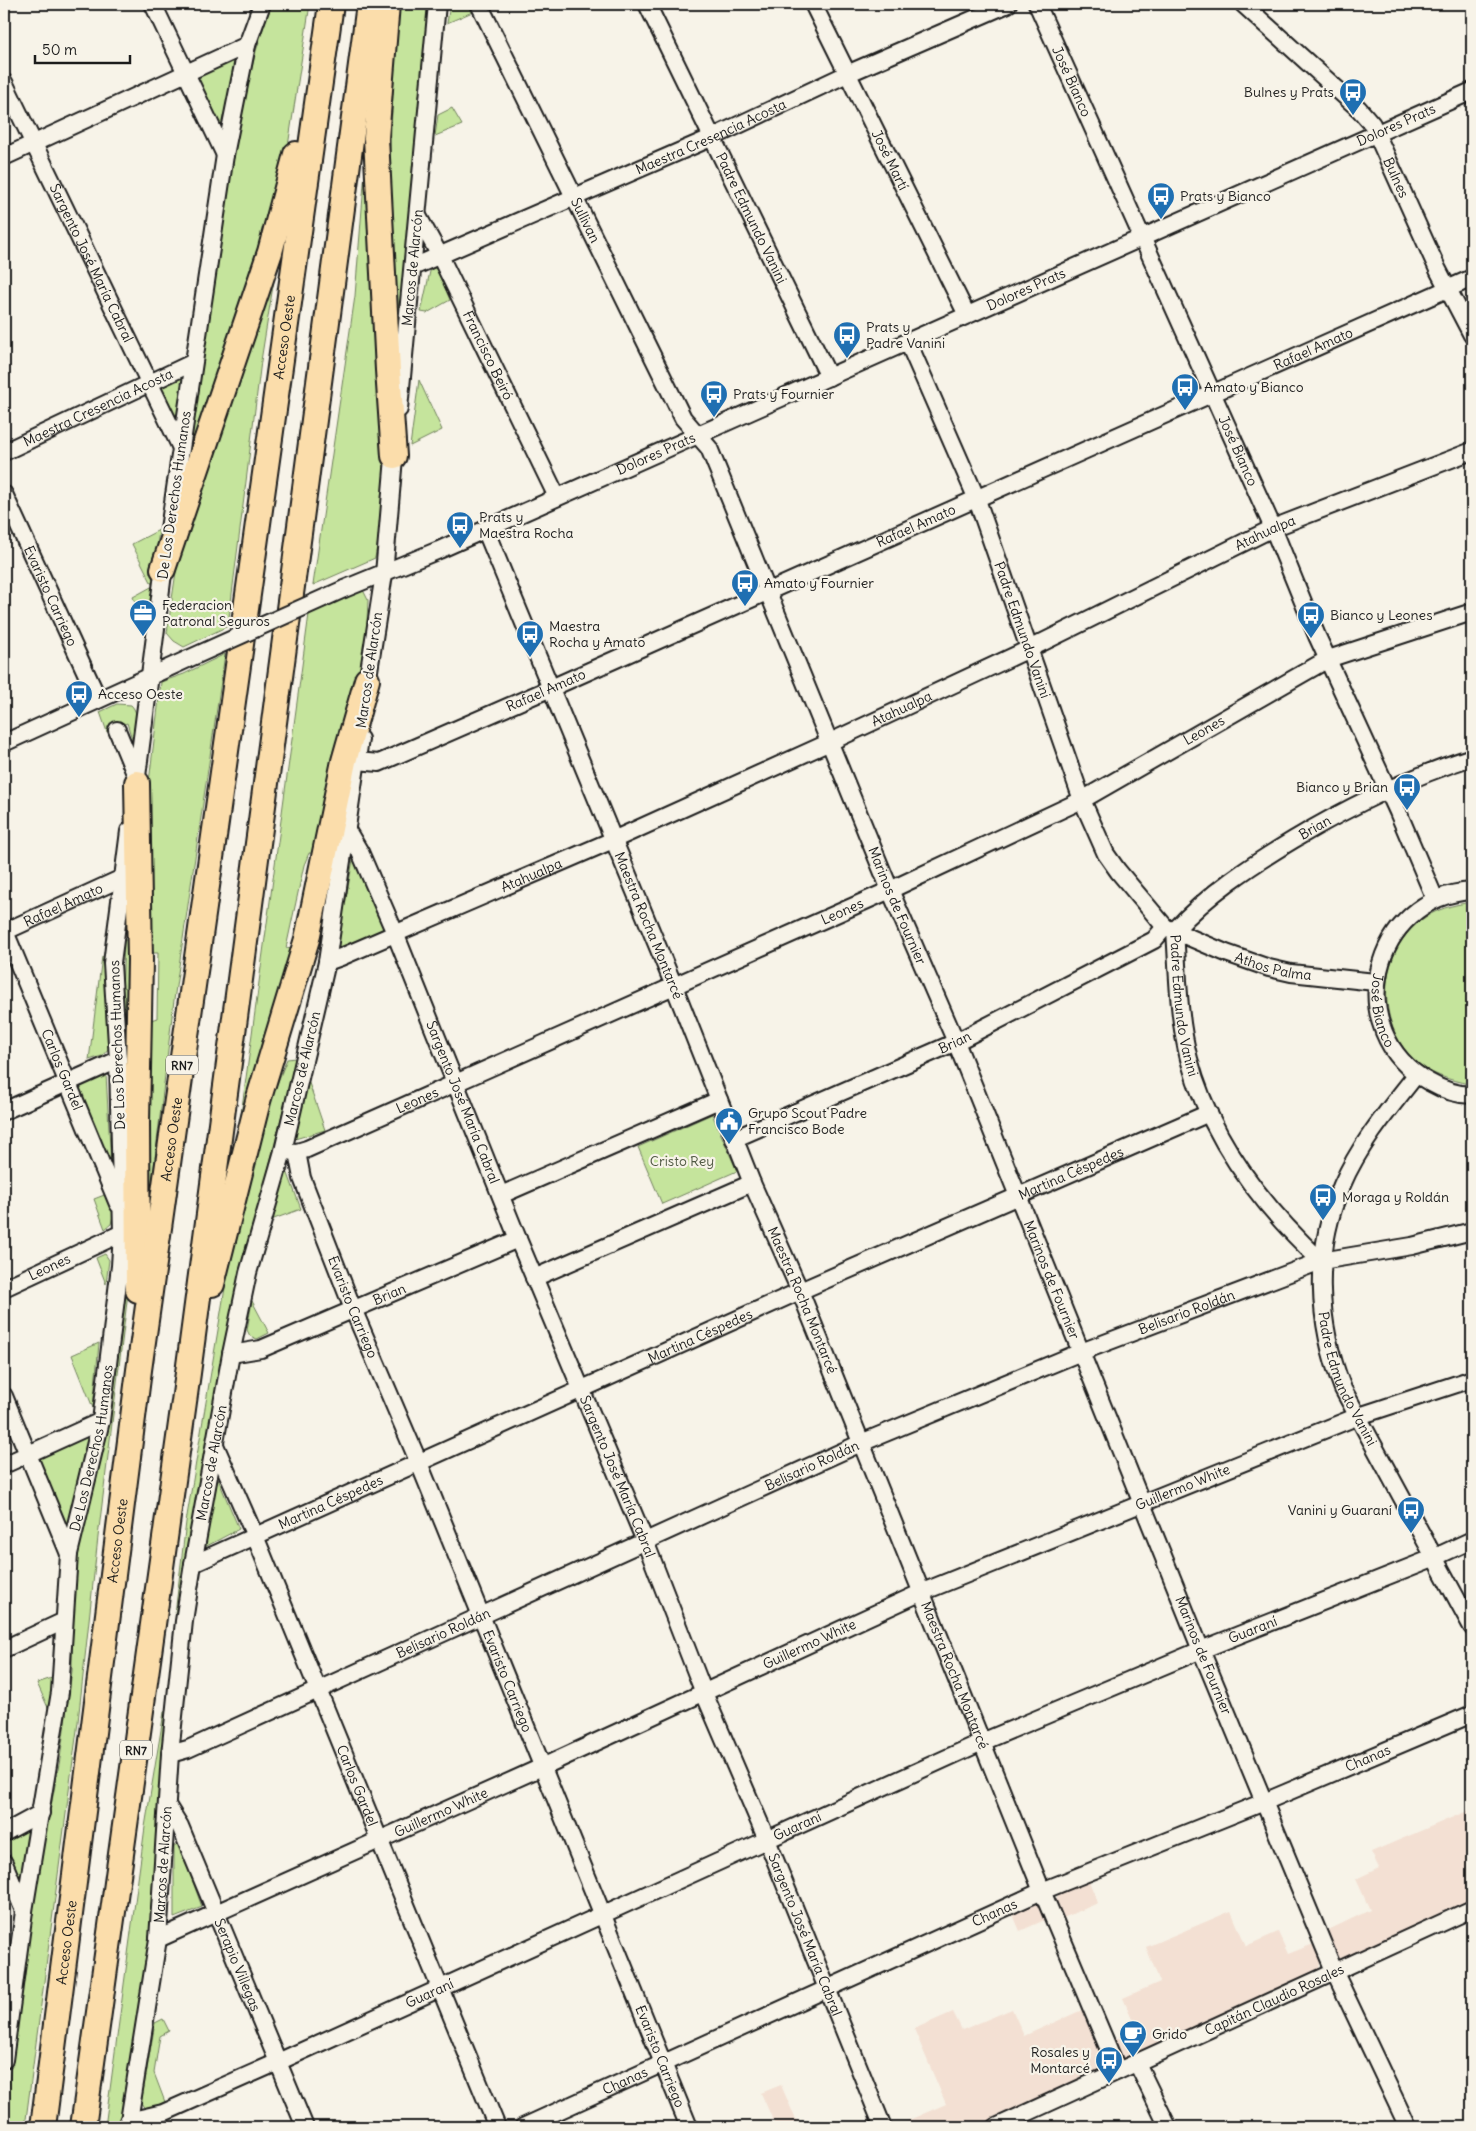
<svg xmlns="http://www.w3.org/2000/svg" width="1476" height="2131" font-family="Delius,sans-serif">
<rect width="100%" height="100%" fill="#f7f3e8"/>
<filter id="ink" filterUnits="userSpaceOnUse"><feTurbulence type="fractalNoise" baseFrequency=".02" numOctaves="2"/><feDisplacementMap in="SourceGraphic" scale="10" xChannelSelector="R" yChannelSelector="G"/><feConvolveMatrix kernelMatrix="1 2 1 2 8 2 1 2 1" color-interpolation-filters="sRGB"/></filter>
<g filter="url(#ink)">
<g fill="#f3e0d3">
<path d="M 1472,1809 L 1472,1898 L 1346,1958 L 1337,1958 L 1322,1933 L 1370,1910 L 1356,1879 L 1379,1868 L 1371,1852 Z"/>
<path d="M 1088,1879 L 1098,1903 L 1063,1918 L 1056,1903 L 1058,1894 Z"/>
<path d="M 1035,1902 L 1042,1906 L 1047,1919 L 1020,1931 L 1011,1910 Z"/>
<path d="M 1231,1911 L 1246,1946 L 1278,1932 L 1288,1954 L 1316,1943 L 1321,1956 L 1319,1970 L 1128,2059 L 1122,2058 L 1119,2055 L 1112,2041 L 1137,2030 L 1123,1998 L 1160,1982 L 1146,1947 Z"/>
<path d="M 1012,2009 L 1024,2036 L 1082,2010 L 1105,2063 L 1103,2070 L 981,2127 L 893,2127 L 946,2104 L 914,2029 L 953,2012 L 962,2030 Z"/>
<path d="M 781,2085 L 799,2127 L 776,2127 L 761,2093 Z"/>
</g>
<g fill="#c5e49c" stroke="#70805c">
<path d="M 271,4 L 310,4 L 284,172 L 182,504 L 187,453 L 239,120 L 256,51 Z"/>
<path d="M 398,4 L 432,4 L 397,377 L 389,165 Z"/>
<path d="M 450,4 L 474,4 L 477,10 L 447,23 Z"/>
<path d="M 241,48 L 222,130 L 192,74 Z"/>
<path d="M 452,108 L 462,125 L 435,136 L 438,115 Z"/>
<path d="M 368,134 L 386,444 L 379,534 L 375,558 L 313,585 L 355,296 Z"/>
<path d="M 276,267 L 261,361 L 228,626 L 184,647 L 174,641 L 167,633 L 177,565 Z"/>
<path d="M 431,267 L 437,268 L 450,300 L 427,313 L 421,312 Z"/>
<path d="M 187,369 L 177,432 L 155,386 Z"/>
<path d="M 419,380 L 442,430 L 410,446 Z"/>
<path d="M 159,530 L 147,630 L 133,597 L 153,586 L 132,544 Z"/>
<path d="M 362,588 L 368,600 L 366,643 L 356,700 L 317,854 L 309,853 L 304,865 L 286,948 L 292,949 L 238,1137 L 309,614 Z"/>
<path d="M 225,654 L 174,1000 L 149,1208 L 146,1208 L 145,1022 L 157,1018 L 158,953 L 151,953 L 152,942 L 146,942 L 149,782 L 161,682 L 184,674 Z"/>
<path d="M 117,704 L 131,705 C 141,715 136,732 134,745 L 127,723 L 107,732 L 100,712 Z"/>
<path d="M 354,854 L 387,932 L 336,953 Z"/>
<path d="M 1472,902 L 1472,1084 L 1469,1084 C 1449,1080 1429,1074 1414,1060 C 1376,1023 1377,955 1420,921 C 1435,909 1453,905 1472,902 Z"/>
<path d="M 124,940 L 127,940 L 134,1020 L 130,1277 L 98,1537 L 78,1722 L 25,2127 L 4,2127 L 24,1947 L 60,1759 L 72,1671 L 73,1586 L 76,1555 L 107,1422 L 119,1348 L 127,1261 L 129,1108 L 122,996 Z"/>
<path d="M 102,956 L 109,962 L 110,1047 L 102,1056 L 89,1060 Z"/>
<path d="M 296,1058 L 260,1203 L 206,1440 L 178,1613 L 175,1614 L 186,1522 L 239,1204 L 256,1137 L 287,1059 Z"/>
<path d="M 106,1074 L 111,1166 L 79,1088 Z"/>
<path d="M 308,1080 L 325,1130 L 295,1139 Z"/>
<path d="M 712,1114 L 737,1171 L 662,1204 L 638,1147 Z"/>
<path d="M 284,1171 L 287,1171 L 301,1209 L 271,1220 Z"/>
<path d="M 107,1194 L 114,1212 L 111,1224 L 105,1229 L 94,1199 Z"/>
<path d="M 105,1254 L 109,1260 L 106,1284 L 96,1258 Z"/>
<path d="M 252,1301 L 269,1333 L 257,1339 L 250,1336 L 247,1330 Z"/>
<path d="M 99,1343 L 93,1408 L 72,1355 Z"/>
<path d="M 93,1434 L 68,1532 L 38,1457 Z"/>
<path d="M 218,1479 L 239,1529 L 201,1549 Z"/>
<path d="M 55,1677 L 49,1710 L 37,1683 Z"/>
<path d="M 167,1711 L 151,1929 L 120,2127 L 105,2127 L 145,1827 L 164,1712 Z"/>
<path d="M 32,1827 L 21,1883 L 4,1837 Z"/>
<path d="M 179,1843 L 202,1907 L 174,1918 L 174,1846 Z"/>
<path d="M 163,2019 L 169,2031 L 160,2036 L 154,2073 L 165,2102 L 146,2110 L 141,2103 L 155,2023 Z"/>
</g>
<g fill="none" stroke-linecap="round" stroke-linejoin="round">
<g stroke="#1c1c1c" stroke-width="20">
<g id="minor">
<path d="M 153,4 L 225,155"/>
<path id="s1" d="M 479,4 L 683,418 L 709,448 L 890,890 L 956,1042 L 1201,1650 L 1335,1973 L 1408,2127"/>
<path id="s2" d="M 647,4 L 829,377"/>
<path id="s3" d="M 813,4 L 967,315"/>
<path id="s4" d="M 1037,4 L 1273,528 L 1317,636 L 1398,812 L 1435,899"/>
<path id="s5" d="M 1243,4 L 1359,109 L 1372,124 L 1438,270 L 1472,335"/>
<path id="s6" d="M 4,82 L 180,446"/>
<path d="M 4,157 L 247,45"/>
<path id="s7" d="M 418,216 L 440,256 L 557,497"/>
<path id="s8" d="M 413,267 L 713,137 L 847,74 L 1008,4"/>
<path id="s9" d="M 908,342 L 976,497 L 1082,800 L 1106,854 L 1118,871 L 1165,927 L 1226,953 L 1269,968 L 1291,973 L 1375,982"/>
<path id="s10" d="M 399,409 L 437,4"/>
<path id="s11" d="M 4,452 L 192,363"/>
<path id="s12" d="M 4,494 L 98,699"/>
<path d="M 169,529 L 225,155 L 247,45 L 262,4"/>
<path id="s13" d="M 485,529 L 674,986 L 752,1183 L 800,1291 L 1042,1891 L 1118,2071"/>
<path id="s14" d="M 344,589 L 439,550 L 1472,91"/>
<path d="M 366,690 L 384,574 L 395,446"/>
<path d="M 117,730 L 136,776"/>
<path d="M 4,743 L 188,659"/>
<path id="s15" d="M 357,761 L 379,763 L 551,688 L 1472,278"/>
<path d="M 135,792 L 165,558"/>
<path id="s16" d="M 347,830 L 360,852 L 395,933 L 518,1239 L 645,1541 L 704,1693 L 767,1840 L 883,2127"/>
<path id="s17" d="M 1472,891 C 1371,897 1340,1032 1429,1082 C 1441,1089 1457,1095 1472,1095"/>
<path id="s18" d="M 4,929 L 118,1204"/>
<path id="s19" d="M 1175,930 C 1178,974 1178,1017 1189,1059 C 1210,1138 1262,1206 1321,1261"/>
<path id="s20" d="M 1175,930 C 1209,893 1250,866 1293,840 C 1350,806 1409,777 1472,757"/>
<path id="s21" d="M 4,932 L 122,878"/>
<path id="s22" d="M 327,962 L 341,957 L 613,840 L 830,742 L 1029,649 L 1273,528 L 1472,451"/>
<path id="s23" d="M 1416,1075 C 1389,1109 1359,1145 1342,1185 C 1313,1252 1317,1323 1343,1389 L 1472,1627"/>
<path d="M 4,1111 L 118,1060"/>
<path id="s24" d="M 734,1139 L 956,1042 L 1154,940 L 1165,927"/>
<path id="s25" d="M 283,1151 L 297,1152 L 307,1149 L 890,890 L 1082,800 L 1328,659 L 1472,612"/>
<path id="s26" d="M 297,1152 L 302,1178 L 353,1309 L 419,1463 L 689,2127"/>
<path d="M 501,1195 L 719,1100"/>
<path d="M 534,1278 L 752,1183"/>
<path id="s27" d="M 4,1288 L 122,1233"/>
<path id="s28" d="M 231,1354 L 261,1349 L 518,1239"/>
<path d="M 4,1396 L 69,1554"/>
<path id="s29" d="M 215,1445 L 255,1536 L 497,2127"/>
<path d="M 4,1465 L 101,1421"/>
<path id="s30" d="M 193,1564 L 800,1291 L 1209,1113"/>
<path d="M 4,1649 L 64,1621"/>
<path id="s31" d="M 170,1754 L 188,1749 L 861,1443 L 1081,1352 L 1321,1261 L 1412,1246 L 1472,1231"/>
<path id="s32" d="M 167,1805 L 180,1826 L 305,2127"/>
<path d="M 4,1833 L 41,1813"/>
<path d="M 4,1863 L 24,1911"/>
<path id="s33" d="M 158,1939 L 542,1767 L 920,1593 L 1356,1417 L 1472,1379"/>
<path id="s34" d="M 4,2060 L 24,1911 L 60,1692 L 69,1554 L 101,1421 L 120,1266 L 122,1233 L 118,1060 L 112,963 L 129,831"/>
<path d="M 1137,2063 L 1168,2127"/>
<path id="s35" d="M 128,2121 L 163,2113 L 278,2062 L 982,1742 L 1201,1650 L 1433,1558 L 1472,1540"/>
<path id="s36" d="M 128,2127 L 158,1939 L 170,1754 L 184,1621 L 193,1564 L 231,1354 L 248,1273 L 283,1151 L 327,962 L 360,739"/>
<path id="s37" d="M 523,2127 L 1042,1891 L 1264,1802 L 1472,1714"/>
<path id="s38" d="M 996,2127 L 1472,1909"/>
</g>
</g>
<g stroke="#1c1c1c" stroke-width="28">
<g id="highway">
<path d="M 387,4 L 376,138 L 388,370 L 394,456"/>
<path d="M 163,569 L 270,252 L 296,154"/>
<path d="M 137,783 L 140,960 L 137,1123 L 138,1290"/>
<path d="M 212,1284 L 258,1101 L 307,939 L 344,761 L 367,680"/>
<path id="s39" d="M 43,2127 L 139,1370 L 331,4"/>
<path d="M 83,2127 L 188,1373 L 369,4"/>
</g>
</g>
<use href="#minor" stroke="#f7f3e8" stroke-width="16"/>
<use href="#highway" stroke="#fbddab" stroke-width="24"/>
<g stroke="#1c1c1c" stroke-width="20" stroke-linecap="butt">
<path id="minor-bridge" d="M 188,659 L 344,589"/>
</g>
<use href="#minor-bridge" stroke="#f7f3e8" stroke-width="16"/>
</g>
</g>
<defs>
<g id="bus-pin" transform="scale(1.4375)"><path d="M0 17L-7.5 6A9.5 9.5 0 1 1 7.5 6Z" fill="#1f6fb2" stroke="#f7f3e8"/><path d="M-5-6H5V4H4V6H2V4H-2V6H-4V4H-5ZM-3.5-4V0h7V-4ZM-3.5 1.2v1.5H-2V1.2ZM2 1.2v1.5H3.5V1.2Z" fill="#fff"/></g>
<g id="office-pin" transform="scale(1.4375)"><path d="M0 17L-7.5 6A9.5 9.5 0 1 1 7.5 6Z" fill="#1f6fb2" stroke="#f7f3e8"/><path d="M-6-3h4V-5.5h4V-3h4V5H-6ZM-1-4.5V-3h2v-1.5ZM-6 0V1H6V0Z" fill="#fff"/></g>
<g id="civic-pin" transform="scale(1.4375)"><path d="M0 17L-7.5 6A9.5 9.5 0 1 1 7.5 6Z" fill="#1f6fb2" stroke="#f7f3e8"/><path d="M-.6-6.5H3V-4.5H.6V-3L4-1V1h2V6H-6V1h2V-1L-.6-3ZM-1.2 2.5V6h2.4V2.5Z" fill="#fff"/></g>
<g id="cafe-pin" transform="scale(1.4375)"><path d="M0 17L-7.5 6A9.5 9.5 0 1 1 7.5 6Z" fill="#1f6fb2" stroke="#f7f3e8"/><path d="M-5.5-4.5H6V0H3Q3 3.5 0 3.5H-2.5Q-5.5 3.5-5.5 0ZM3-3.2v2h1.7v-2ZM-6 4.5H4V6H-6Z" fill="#fff"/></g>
</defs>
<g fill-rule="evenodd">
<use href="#bus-pin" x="1353" y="92"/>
<use href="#bus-pin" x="1161" y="196"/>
<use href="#bus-pin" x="847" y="335"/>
<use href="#bus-pin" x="1185" y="387"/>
<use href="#bus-pin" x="714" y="394"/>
<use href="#bus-pin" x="460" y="525"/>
<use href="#bus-pin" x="745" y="583"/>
<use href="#office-pin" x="143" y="613"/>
<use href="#bus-pin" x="1311" y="615"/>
<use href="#bus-pin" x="530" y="634"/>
<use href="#bus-pin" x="79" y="694"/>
<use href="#bus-pin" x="1407" y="787"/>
<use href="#civic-pin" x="729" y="1121"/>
<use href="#bus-pin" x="1323" y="1197"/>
<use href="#bus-pin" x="1411" y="1510"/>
<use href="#cafe-pin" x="1133" y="2034"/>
<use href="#bus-pin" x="1109" y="2060"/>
</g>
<g text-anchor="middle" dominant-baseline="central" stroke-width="4.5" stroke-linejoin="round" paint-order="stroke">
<g fill="#f7f3e8" stroke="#5e5c59" stroke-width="1">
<rect x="166" y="1055.5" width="32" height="19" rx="4"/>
<rect x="120" y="1740.5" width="32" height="19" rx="4"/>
</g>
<g font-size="12" font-weight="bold" fill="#1c1c1c">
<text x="182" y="1065">RN7</text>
<text x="136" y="1750">RN7</text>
</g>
<g font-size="14" fill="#1c1c1c" stroke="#f7f3e8">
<text stroke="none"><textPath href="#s4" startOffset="85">José Bianco</textPath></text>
<text stroke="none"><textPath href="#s14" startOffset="1150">Dolores Prats</textPath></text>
<text stroke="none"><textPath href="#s8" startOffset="325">Maestra Cresencia Acosta</textPath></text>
<text stroke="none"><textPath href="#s3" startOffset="174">José Martí</textPath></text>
<text stroke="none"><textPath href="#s5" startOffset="235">Bulnes</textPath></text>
<text stroke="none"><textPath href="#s2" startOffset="238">Padre Edmundo Vanini</textPath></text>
<text stroke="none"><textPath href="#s1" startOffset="241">Sullivan</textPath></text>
<text stroke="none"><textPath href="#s6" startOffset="201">Sargento José María Cabral</textPath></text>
<text stroke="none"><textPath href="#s10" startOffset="142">Marcos de Alarcón</textPath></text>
<text stroke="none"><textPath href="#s14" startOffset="745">Dolores Prats</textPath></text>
<text stroke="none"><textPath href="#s39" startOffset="1806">Acceso Oeste</textPath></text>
<text stroke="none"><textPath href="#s15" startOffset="1044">Rafael Amato</textPath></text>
<text stroke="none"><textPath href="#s7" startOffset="156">Francisco Beiró</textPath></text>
<text stroke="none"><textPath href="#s11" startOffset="104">Maestra Cresencia Acosta</textPath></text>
<text stroke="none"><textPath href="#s4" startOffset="490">José Bianco</textPath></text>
<text stroke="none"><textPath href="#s14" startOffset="340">Dolores Prats</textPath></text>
<text transform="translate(174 495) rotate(-82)">De Los Derechos Humanos</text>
<text stroke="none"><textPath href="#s15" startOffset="609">Rafael Amato</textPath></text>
<text stroke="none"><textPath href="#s22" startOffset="1032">Atahualpa</textPath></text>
<text stroke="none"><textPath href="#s12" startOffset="112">Evaristo Carriego</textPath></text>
<text stroke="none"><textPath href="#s9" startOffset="310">Padre Edmundo Vanini</textPath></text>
<text transform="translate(369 670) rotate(-82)">Marcos de Alarcón</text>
<text stroke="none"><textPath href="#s15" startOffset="204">Rafael Amato</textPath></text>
<text stroke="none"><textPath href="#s22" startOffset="628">Atahualpa</textPath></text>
<text stroke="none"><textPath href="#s25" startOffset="1015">Leones</textPath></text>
<text stroke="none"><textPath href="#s20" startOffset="174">Brian</textPath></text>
<text stroke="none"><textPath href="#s22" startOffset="222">Atahualpa</textPath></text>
<text stroke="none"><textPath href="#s21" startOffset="65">Rafael Amato</textPath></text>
<text stroke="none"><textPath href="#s1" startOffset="996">Marinos de Fournier</textPath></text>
<text stroke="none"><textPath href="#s25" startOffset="610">Leones</textPath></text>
<text stroke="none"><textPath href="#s13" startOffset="429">Maestra Rocha Montarcé</textPath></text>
<text stroke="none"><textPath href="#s9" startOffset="759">Athos Palma</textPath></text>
<text stroke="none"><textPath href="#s19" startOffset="76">Padre Edmundo Vanini</textPath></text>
<text stroke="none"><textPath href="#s17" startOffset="172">José Bianco</textPath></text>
<text stroke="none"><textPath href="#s24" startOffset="241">Brian</textPath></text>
<text transform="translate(117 1045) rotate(-92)">De Los Derechos Humanos</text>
<text stroke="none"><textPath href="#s36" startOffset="1075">Marcos de Alarcón</textPath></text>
<text stroke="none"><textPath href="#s18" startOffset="152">Carlos Gardel</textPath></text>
<text stroke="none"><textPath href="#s25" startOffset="145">Leones</textPath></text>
<text stroke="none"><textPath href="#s16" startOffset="296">Sargento José María Cabral</textPath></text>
<text stroke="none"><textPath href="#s39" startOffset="996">Acceso Oeste</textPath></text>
<text stroke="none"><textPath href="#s30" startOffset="961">Martina Céspedes</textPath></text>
<text stroke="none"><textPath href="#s27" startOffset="50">Leones</textPath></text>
<text stroke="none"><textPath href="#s1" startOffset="1401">Marinos de Fournier</textPath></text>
<text stroke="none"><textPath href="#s28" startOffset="170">Brian</textPath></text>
<text stroke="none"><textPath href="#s13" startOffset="834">Maestra Rocha Montarcé</textPath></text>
<text stroke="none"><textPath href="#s26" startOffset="165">Evaristo Carriego</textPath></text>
<text stroke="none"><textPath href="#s31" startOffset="1109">Belisario Roldán</textPath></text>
<text stroke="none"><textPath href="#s30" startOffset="556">Martina Céspedes</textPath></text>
<text stroke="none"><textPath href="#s23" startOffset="334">Padre Edmundo Vanini</textPath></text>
<text stroke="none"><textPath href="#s34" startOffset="619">De Los Derechos Humanos</textPath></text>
<text stroke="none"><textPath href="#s36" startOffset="670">Marcos de Alarcón</textPath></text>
<text stroke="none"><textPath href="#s31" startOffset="704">Belisario Roldán</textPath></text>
<text stroke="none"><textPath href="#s16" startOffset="701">Sargento José María Cabral</textPath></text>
<text stroke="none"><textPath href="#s33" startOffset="1120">Guillermo White</textPath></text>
<text stroke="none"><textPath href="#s30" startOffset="151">Martina Céspedes</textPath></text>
<text stroke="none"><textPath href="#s39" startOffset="591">Acceso Oeste</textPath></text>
<text stroke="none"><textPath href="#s35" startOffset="1228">Guaraní</textPath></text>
<text stroke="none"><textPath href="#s31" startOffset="299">Belisario Roldán</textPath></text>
<text stroke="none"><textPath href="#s33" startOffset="715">Guillermo White</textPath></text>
<text stroke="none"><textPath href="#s1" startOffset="1806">Marinos de Fournier</textPath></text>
<text stroke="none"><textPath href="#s13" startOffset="1239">Maestra Rocha Montarcé</textPath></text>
<text stroke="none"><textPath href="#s26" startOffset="570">Evaristo Carriego</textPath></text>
<text stroke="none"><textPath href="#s37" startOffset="922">Chanas</textPath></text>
<text stroke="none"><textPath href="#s29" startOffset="369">Carlos Gardel</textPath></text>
<text stroke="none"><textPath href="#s33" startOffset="310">Guillermo White</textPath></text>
<text stroke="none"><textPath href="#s35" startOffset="732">Guaraní</textPath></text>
<text stroke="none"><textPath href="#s36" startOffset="265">Marcos de Alarcón</textPath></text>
<text stroke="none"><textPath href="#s37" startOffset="518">Chanas</textPath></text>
<text stroke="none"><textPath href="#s16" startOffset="1196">Sargento José María Cabral</textPath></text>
<text stroke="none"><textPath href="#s39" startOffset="186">Acceso Oeste</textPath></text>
<text stroke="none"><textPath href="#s32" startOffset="175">Serapio Villegas</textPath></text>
<text stroke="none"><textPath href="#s35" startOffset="328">Guaraní</textPath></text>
<text stroke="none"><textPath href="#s38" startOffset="306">Capitán Claudio Rosales</textPath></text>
<text stroke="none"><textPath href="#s26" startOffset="975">Evaristo Carriego</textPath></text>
<text stroke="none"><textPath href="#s37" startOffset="112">Chanas</textPath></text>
</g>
<g font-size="14" fill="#1c1c1c" stroke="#f7f3e8" text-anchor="start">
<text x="1334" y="92" text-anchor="end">Bulnes y Prats</text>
<text x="1180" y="196">Prats y Bianco</text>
<text x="866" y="327">Prats y<tspan x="866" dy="16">Padre Vanini</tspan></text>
<text x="1204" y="387">Amato y Bianco</text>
<text x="733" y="394">Prats y Fournier</text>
<text x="479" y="517">Prats y<tspan x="479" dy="16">Maestra Rocha</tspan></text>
<text x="764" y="583">Amato y Fournier</text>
<text x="162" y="605">Federacion<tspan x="162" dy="16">Patronal Seguros</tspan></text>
<text x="1330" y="615">Bianco y Leones</text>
<text x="549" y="626">Maestra<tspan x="549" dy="16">Rocha y Amato</tspan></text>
<text x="98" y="694">Acceso Oeste</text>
<text x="1388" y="787" text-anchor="end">Bianco y Brian</text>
<text x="748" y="1113">Grupo Scout Padre<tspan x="748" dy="16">Francisco Bode</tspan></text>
<text x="1342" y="1197">Moraga y Roldán</text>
<text x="1392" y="1510" text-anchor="end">Vanini y Guaraní</text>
<text x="1152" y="2034">Grido</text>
<text x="1090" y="2052" text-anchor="end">Rosales y<tspan x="1090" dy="16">Montarcé</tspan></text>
</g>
<g font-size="14" fill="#4f5842" stroke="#f7f3e8">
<text x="682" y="1161">Cristo Rey</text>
</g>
</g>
<rect width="1476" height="2131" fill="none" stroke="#f7f3e8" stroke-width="20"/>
<rect x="10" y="10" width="1456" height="2111" fill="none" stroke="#1c1c1c" stroke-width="2" filter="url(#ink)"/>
<path d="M35 55v8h95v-8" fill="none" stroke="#1c1c1c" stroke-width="2.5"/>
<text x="42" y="55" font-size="15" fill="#1c1c1c" stroke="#f7f3e8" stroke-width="4" paint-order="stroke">50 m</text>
</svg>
